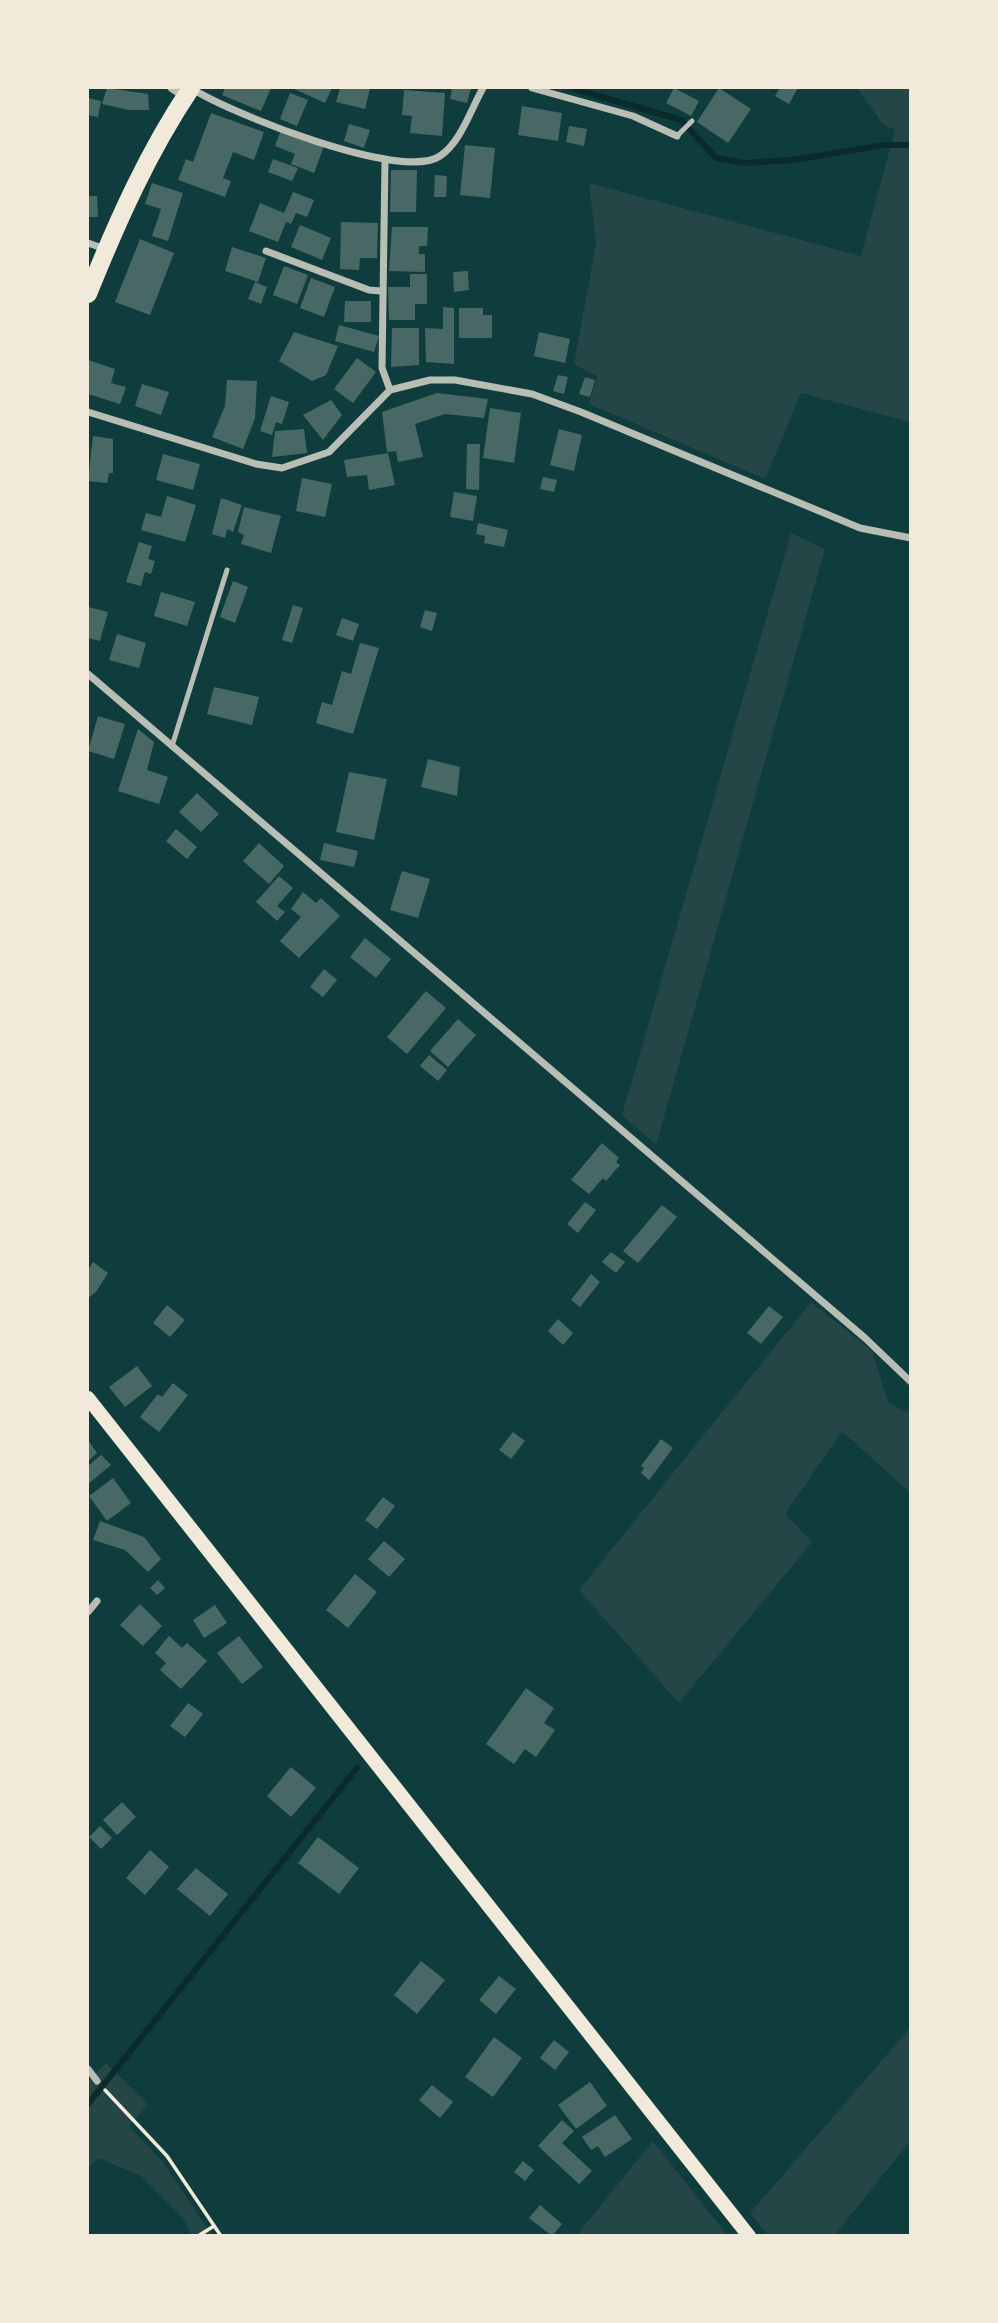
<svg xmlns="http://www.w3.org/2000/svg" width="998" height="2323" font-family="'Sofia Sans Condensed',sans-serif">
<rect width="100%" height="100%" fill="#0f3d3e"/>
<g fill="#244646">
<path d="M 857,88 L 910,88 L 910,422 L 801,393 L 765,479 L 589,404 L 597,376 L 574,364 L 596,244 L 589,183 L 861,256 L 895,130 L 883,124 Z"/>
<path d="M 791,533 L 825,549 L 656,1145 L 622,1115 Z"/>
<path d="M 811,1302 L 872,1351 L 888,1402 L 905,1412 L 910,1409 L 910,1493 L 842,1431 L 785,1514 L 812,1542 L 679,1703 L 579,1590 Z"/>
<path d="M 910,2028 L 910,2141 L 835,2235 L 768,2235 L 750,2213 Z"/>
<path d="M 106,2063 L 148,2104 L 129,2126 L 163,2162 L 212,2235 L 191,2235 L 183,2218 L 141,2176 L 98,2158 L 88,2169 L 88,2081 Z"/>
<path d="M 653,2141 L 727,2235 L 577,2235 Z"/>
</g>
<g fill="none" stroke-linecap="round" stroke-linejoin="round">
<g stroke="#0a2a2b" stroke-width="6">
<path d="M 571,88 L 681,120 L 716,158 L 743,163 L 793,160 L 885,145 L 911,145"/>
<path d="M 88,2104 L 357,1768"/>
</g>
</g>
<g fill="#486865">
<path d="M 107,88 L 148,94 L 149,110 L 129,110 L 102,104 Z"/>
<path d="M 225,88 L 271,88 L 261,111 L 222,95 Z"/>
<path d="M 292,88 L 332,88 L 325,103 Z"/>
<path d="M 340,88 L 370,88 L 365,109 L 336,102 Z"/>
<path d="M 452,88 L 471,88 L 467,103 L 450,99 Z"/>
<path d="M 674,88 L 699,101 L 691,116 L 666,103 Z"/>
<path d="M 719,88 L 751,109 L 728,143 L 697,122 Z"/>
<path d="M 780,88 L 798,88 L 789,104 L 775,96 Z"/>
<path d="M 404,90 L 445,93 L 442,136 L 410,133 L 412,116 L 402,115 Z"/>
<path d="M 290,93 L 308,100 L 297,126 L 280,119 Z"/>
<path d="M 88,98 L 101,101 L 98,117 L 88,115 Z"/>
<path d="M 522,106 L 562,113 L 558,141 L 518,135 Z"/>
<path d="M 211,113 L 264,132 L 254,160 L 233,152 L 223,178 L 231,181 L 225,197 L 178,180 L 186,159 L 193,162 Z"/>
<path d="M 349,124 L 370,130 L 364,148 L 344,141 Z"/>
<path d="M 569,126 L 587,129 L 584,146 L 566,142 Z"/>
<path d="M 281,130 L 324,146 L 314,173 L 291,164 L 295,154 L 275,146 Z"/>
<path d="M 465,145 L 495,148 L 490,198 L 460,195 Z"/>
<path d="M 273,159 L 298,168 L 292,181 L 268,172 Z"/>
<path d="M 391,170 L 417,170 L 416,212 L 390,212 Z"/>
<path d="M 435,175 L 447,176 L 446,197 L 434,197 Z"/>
<path d="M 152,183 L 183,193 L 168,241 L 152,236 L 161,209 L 145,204 Z"/>
<path d="M 293,192 L 314,200 L 307,217 L 296,213 L 291,224 L 286,222 L 278,242 L 249,231 L 260,203 L 284,213 Z"/>
<path d="M 88,196 L 97,196 L 98,217 L 88,217 Z"/>
<path d="M 341,222 L 378,223 L 377,258 L 360,258 L 359,270 L 340,269 Z"/>
<path d="M 300,225 L 331,238 L 322,260 L 291,247 Z"/>
<path d="M 392,227 L 428,227 L 427,246 L 419,246 L 419,254 L 425,254 L 425,272 L 389,271 Z"/>
<path d="M 140,239 L 174,253 L 150,315 L 115,302 Z"/>
<path d="M 232,247 L 266,258 L 258,282 L 225,271 Z"/>
<path d="M 284,266 L 308,275 L 297,304 L 273,295 Z"/>
<path d="M 468,271 L 469,290 L 454,292 L 453,272 Z"/>
<path d="M 410,274 L 427,274 L 427,304 L 415,304 L 415,320 L 389,320 L 388,287 L 410,287 Z"/>
<path d="M 311,278 L 335,287 L 324,317 L 300,308 Z"/>
<path d="M 255,282 L 267,287 L 261,304 L 248,299 Z"/>
<path d="M 345,301 L 371,301 L 371,322 L 344,322 Z"/>
<path d="M 443,307 L 454,308 L 454,364 L 426,362 L 425,328 L 443,329 Z"/>
<path d="M 459,308 L 483,308 L 483,315 L 492,315 L 492,338 L 459,338 Z"/>
<path d="M 339,325 L 379,336 L 374,352 L 335,341 Z"/>
<path d="M 392,328 L 419,328 L 419,365 L 391,367 Z"/>
<path d="M 294,332 L 338,346 L 326,375 L 312,381 L 279,361 Z"/>
<path d="M 539,332 L 570,339 L 565,363 L 534,356 Z"/>
<path d="M 357,358 L 376,372 L 353,403 L 334,389 Z"/>
<path d="M 88,360 L 115,369 L 111,383 L 126,387 L 120,404 L 88,394 Z"/>
<path d="M 558,375 L 568,377 L 564,394 L 553,391 Z"/>
<path d="M 585,377 L 595,380 L 590,397 L 579,394 Z"/>
<path d="M 227,380 L 257,381 L 255,418 L 243,449 L 212,437 L 225,406 Z"/>
<path d="M 142,384 L 169,392 L 161,415 L 135,406 Z"/>
<path d="M 437,393 L 488,399 L 484,418 L 445,414 L 415,424 L 423,457 L 398,462 L 396,451 L 387,452 L 382,412 Z"/>
<path d="M 271,396 L 289,402 L 282,424 L 276,422 L 272,435 L 260,431 Z"/>
<path d="M 331,400 L 342,415 L 323,440 L 303,415 Z"/>
<path d="M 490,408 L 521,413 L 514,463 L 483,458 Z"/>
<path d="M 304,429 L 307,453 L 272,457 L 275,431 Z"/>
<path d="M 559,429 L 582,435 L 574,471 L 550,465 Z"/>
<path d="M 93,436 L 113,439 L 113,473 L 109,473 L 107,483 L 88,481 Z"/>
<path d="M 467,444 L 480,444 L 479,490 L 466,489 Z"/>
<path d="M 388,453 L 395,485 L 369,490 L 367,475 L 347,477 L 344,460 Z"/>
<path d="M 163,454 L 200,464 L 193,490 L 156,480 Z"/>
<path d="M 543,477 L 557,480 L 554,492 L 540,489 Z"/>
<path d="M 302,478 L 332,484 L 325,517 L 296,511 Z"/>
<path d="M 454,492 L 477,496 L 473,521 L 450,517 Z"/>
<path d="M 167,496 L 196,505 L 185,542 L 141,530 L 146,513 L 161,517 Z"/>
<path d="M 221,498 L 242,505 L 233,532 L 227,529 L 225,538 L 212,534 Z"/>
<path d="M 244,507 L 281,516 L 271,553 L 241,544 L 244,535 L 238,532 Z"/>
<path d="M 478,523 L 508,530 L 504,547 L 484,543 L 485,536 L 476,534 Z"/>
<path d="M 139,542 L 152,546 L 148,559 L 155,561 L 151,574 L 145,572 L 141,586 L 126,582 Z"/>
<path d="M 233,581 L 248,587 L 235,623 L 220,617 Z"/>
<path d="M 161,592 L 195,602 L 187,626 L 154,616 Z"/>
<path d="M 293,605 L 303,608 L 292,643 L 282,640 Z"/>
<path d="M 88,607 L 108,612 L 100,641 L 88,638 Z"/>
<path d="M 425,610 L 437,613 L 432,631 L 420,627 Z"/>
<path d="M 342,618 L 359,624 L 353,641 L 336,635 Z"/>
<path d="M 117,634 L 146,643 L 139,668 L 109,660 Z"/>
<path d="M 360,643 L 379,648 L 353,734 L 316,723 L 322,702 L 332,705 L 342,671 L 351,674 Z"/>
<path d="M 214,687 L 259,697 L 252,725 L 207,714 Z"/>
<path d="M 98,716 L 125,724 L 114,759 L 88,751 Z"/>
<path d="M 138,729 L 154,742 L 147,770 L 168,777 L 159,804 L 118,791 Z"/>
<path d="M 428,759 L 460,767 L 457,796 L 421,787 Z"/>
<path d="M 349,772 L 387,779 L 374,840 L 336,832 Z"/>
<path d="M 197,793 L 219,814 L 201,832 L 179,812 Z"/>
<path d="M 176,829 L 197,847 L 187,859 L 166,841 Z"/>
<path d="M 259,843 L 284,866 L 269,884 L 243,861 Z"/>
<path d="M 324,843 L 358,851 L 354,867 L 320,860 Z"/>
<path d="M 402,871 L 430,879 L 418,918 L 390,910 Z"/>
<path d="M 279,876 L 293,888 L 277,906 L 285,912 L 277,921 L 256,902 Z"/>
<path d="M 303,892 L 316,903 L 321,898 L 340,916 L 299,958 L 280,941 L 301,917 L 291,909 Z"/>
<path d="M 365,938 L 391,959 L 376,978 L 350,957 Z"/>
<path d="M 324,969 L 337,980 L 323,997 L 310,987 Z"/>
<path d="M 426,991 L 446,1008 L 407,1054 L 387,1037 Z"/>
<path d="M 458,1019 L 476,1035 L 448,1067 L 430,1051 Z"/>
<path d="M 429,1055 L 447,1070 L 438,1081 L 420,1066 Z"/>
<path d="M 602,1143 L 619,1158 L 616,1162 L 620,1165 L 606,1181 L 603,1178 L 589,1194 L 571,1180 Z"/>
<path d="M 585,1202 L 596,1210 L 578,1233 L 567,1224 Z"/>
<path d="M 662,1205 L 677,1217 L 638,1263 L 623,1251 Z"/>
<path d="M 611,1252 L 625,1262 L 616,1273 L 602,1262 Z"/>
<path d="M 93,1262 L 108,1273 L 96,1292 L 88,1298 L 88,1270 Z"/>
<path d="M 591,1274 L 600,1282 L 580,1307 L 571,1300 Z"/>
<path d="M 167,1305 L 185,1320 L 170,1337 L 153,1323 Z"/>
<path d="M 769,1306 L 783,1317 L 761,1344 L 747,1333 Z"/>
<path d="M 558,1319 L 573,1333 L 563,1345 L 548,1331 Z"/>
<path d="M 137,1366 L 152,1386 L 125,1407 L 109,1387 Z"/>
<path d="M 173,1383 L 188,1395 L 159,1432 L 140,1417 L 158,1394 L 162,1397 Z"/>
<path d="M 513,1432 L 525,1441 L 511,1459 L 499,1450 Z"/>
<path d="M 661,1439 L 673,1448 L 649,1480 L 641,1473 L 644,1468 L 641,1466 Z"/>
<path d="M 88,1440 L 97,1453 L 88,1461 Z"/>
<path d="M 101,1455 L 111,1465 L 88,1484 L 88,1466 Z"/>
<path d="M 113,1478 L 131,1503 L 107,1521 L 89,1496 Z"/>
<path d="M 383,1497 L 395,1506 L 377,1529 L 365,1520 Z"/>
<path d="M 100,1521 L 144,1537 L 161,1559 L 148,1572 L 125,1550 L 93,1540 Z"/>
<path d="M 384,1541 L 405,1559 L 389,1577 L 368,1559 Z"/>
<path d="M 355,1574 L 377,1592 L 348,1628 L 326,1610 Z"/>
<path d="M 158,1580 L 165,1588 L 157,1595 L 150,1588 Z"/>
<path d="M 140,1604 L 162,1626 L 143,1646 L 120,1625 Z"/>
<path d="M 215,1605 L 227,1623 L 204,1638 L 193,1620 Z"/>
<path d="M 169,1636 L 182,1648 L 187,1643 L 207,1661 L 181,1689 L 160,1670 L 166,1663 L 155,1653 Z"/>
<path d="M 239,1636 L 263,1667 L 242,1684 L 217,1653 Z"/>
<path d="M 526,1688 L 554,1708 L 544,1723 L 555,1730 L 536,1757 L 525,1749 L 514,1764 L 486,1744 Z"/>
<path d="M 188,1703 L 203,1714 L 185,1737 L 170,1726 Z"/>
<path d="M 291,1767 L 316,1788 L 291,1817 L 267,1796 Z"/>
<path d="M 122,1802 L 136,1817 L 117,1835 L 103,1820 Z"/>
<path d="M 100,1826 L 112,1838 L 101,1849 L 89,1837 Z"/>
<path d="M 318,1837 L 359,1868 L 339,1894 L 298,1863 Z"/>
<path d="M 150,1850 L 169,1867 L 145,1895 L 126,1878 Z"/>
<path d="M 196,1868 L 228,1894 L 210,1916 L 177,1889 Z"/>
<path d="M 421,1961 L 445,1980 L 417,2014 L 394,1995 Z"/>
<path d="M 499,1976 L 516,1989 L 496,2014 L 479,2000 Z"/>
<path d="M 494,2037 L 522,2058 L 493,2097 L 465,2077 Z"/>
<path d="M 554,2040 L 569,2052 L 555,2070 L 540,2058 Z"/>
<path d="M 590,2082 L 607,2106 L 576,2129 L 558,2105 Z"/>
<path d="M 432,2085 L 453,2102 L 440,2118 L 419,2100 Z"/>
<path d="M 615,2115 L 632,2139 L 605,2157 L 598,2146 L 591,2150 L 582,2137 Z"/>
<path d="M 562,2120 L 574,2131 L 562,2143 L 592,2171 L 579,2184 L 538,2146 Z"/>
<path d="M 523,2161 L 534,2170 L 525,2181 L 514,2172 Z"/>
<path d="M 540,2205 L 562,2224 L 552,2236 L 529,2218 Z"/>
</g>
<g fill="none" stroke-linecap="round" stroke-linejoin="round">
<g stroke="#f1e9da" stroke-width="3.5">
<path d="M 105,2090 L 167,2156 L 221,2236"/>
<path d="M 198,2236 L 214,2226"/>
</g>
<g stroke="#b8beb3" stroke-width="5">
<path d="M 677,136 L 692,121"/>
<path d="M 172,746 L 227,570"/>
</g>
<g stroke="#b8beb3" stroke-width="7">
<path d="M 171,88 L 184,97"/>
<path d="M 191,88 C 229,113 402,182 440,156 C 461,142 471,109 483,88"/>
<path d="M 532,88 L 633,116 L 677,136"/>
<path d="M 385,161 L 382,368 L 390,390"/>
<path d="M 88,243 L 105,249"/>
<path d="M 266,251 L 369,290 L 381,291"/>
<path d="M 88,412 L 256,464 L 282,468 L 329,452 L 390,390 L 430,380 L 455,380 L 532,394 L 581,412 L 860,528 L 911,538"/>
<path d="M 88,674 L 865,1338 L 911,1382"/>
<path d="M 88,1612 L 97,1601"/>
<path d="M 88,2069 L 97,2081"/>
</g>
<path stroke="#f1e9da" stroke-width="14" d="M 88,1398 L 749,2236"/>
<path stroke="#f1e9da" stroke-width="18" d="M 88,294 C 117,222 148,152 191,88"/>
</g>
<rect width="998" height="2323" fill="none" stroke="#f1e9da" stroke-width="178"/>
</svg>
